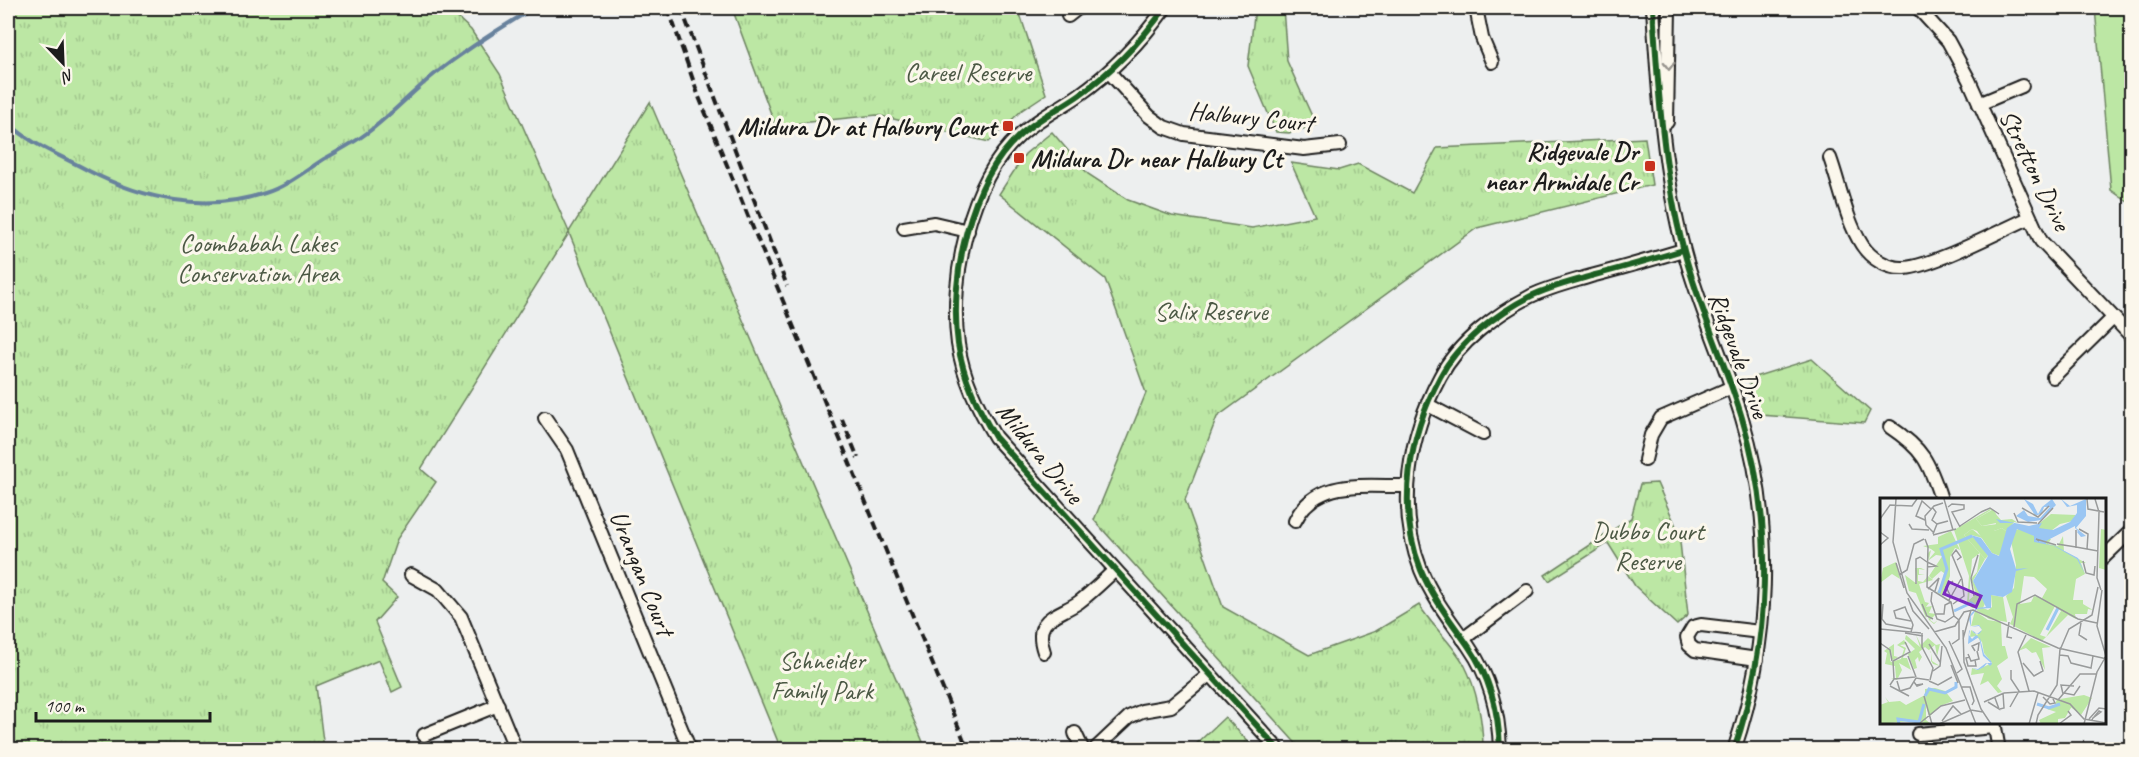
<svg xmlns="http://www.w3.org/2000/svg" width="2139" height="757" font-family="Caveat,sans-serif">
<defs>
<pattern id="park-tufts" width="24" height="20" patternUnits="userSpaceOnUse" patternTransform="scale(1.5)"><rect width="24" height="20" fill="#bce7a4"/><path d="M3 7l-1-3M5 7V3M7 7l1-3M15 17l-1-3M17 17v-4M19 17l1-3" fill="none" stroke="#a1c68d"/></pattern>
</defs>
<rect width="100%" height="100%" fill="#edefef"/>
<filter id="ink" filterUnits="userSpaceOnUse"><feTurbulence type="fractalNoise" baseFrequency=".0167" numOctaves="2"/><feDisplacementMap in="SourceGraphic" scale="12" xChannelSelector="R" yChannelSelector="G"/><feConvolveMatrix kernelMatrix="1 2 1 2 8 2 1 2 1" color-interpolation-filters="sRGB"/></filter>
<g filter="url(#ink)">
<path fill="#bce7a4" stroke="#6c8260" stroke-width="1.5" d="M 2095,8 L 2131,8 L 2131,204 L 2111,190 Z"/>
<g fill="url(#park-tufts)" stroke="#6c8260" stroke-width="1.5">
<path d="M 8,8 L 447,8 L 471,30 L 500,74 L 569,232 L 650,102 L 926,749 L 781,749 L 569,233 L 421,469 L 436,482 L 397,539 L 382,583 L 397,597 L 375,622 L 402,687 L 392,692 L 379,660 L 316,686 L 324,749 L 8,749 Z"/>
<path d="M 732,8 L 1018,8 L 1046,94 L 1022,110 L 989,142 L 877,115 L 799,123 L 777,130 Z"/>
<path d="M 1255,8 L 1283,8 L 1287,61 L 1316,125 L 1289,133 L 1276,132 L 1248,66 Z"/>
<path d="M 1052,132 L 1088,174 L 1128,200 L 1172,216 L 1252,228 L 1315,216 L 1291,163 L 1339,170 L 1358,164 L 1412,193 L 1437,148 L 1645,138 L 1652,185 L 1477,228 L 1217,417 L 1185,500 L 1223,607 L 1309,655 L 1376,631 L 1419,605 C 1432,626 1452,643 1464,664 C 1477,689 1483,722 1483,749 L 1301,749 L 1094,520 L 1146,393 L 1105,279 L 999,194 L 1025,154 Z"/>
<path d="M 1812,359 L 1870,411 L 1864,423 L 1760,415 L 1748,379 Z"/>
<path d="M 1657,483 L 1679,533 L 1688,615 L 1677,625 L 1635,586 L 1608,543 L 1549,581 L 1545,575 L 1631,518 L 1640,484 Z"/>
<path d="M 1225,717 L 1255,749 L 1191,749 Z"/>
</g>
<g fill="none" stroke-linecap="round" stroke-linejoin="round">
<path stroke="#68829d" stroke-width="4" d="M 8,122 C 29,144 62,156 89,171 C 143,199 205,213 265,193 C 287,186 305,171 324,159 C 338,151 354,143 367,133 C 391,115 412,92 436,73 C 467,49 500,28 534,8"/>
<g stroke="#1c1c1c" stroke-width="16">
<g id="minor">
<path d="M 1165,8 C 1141,41 1113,71 1079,95 C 1059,109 1037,119 1019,136 C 969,181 949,280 958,344 C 963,378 978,408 995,437 L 1279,750"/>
<path d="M 1476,8 L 1482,38 L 1492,62"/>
<path d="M 1653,8 C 1658,89 1663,172 1684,251 C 1699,308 1725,362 1742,418 C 1775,526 1770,644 1734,750"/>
<path d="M 1918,8 L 1948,41 L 1969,80 L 2041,241 L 2132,337"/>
<path d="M 1068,16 L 1078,8"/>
<path d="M 1109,72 L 1149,116 L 1164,127 L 1184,134 L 1304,149 L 1340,145"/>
<path d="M 1979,104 L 2022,86"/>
<path d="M 1667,122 L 1669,8"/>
<path d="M 1830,158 C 1840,186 1846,220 1862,245 C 1871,259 1888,269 1905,268 C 1933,266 2000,231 2029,218"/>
<path d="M 904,228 L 934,223 L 968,231"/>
<path d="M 2053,377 L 2113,318"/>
<path d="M 1428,405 L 1483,434"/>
<path d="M 545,418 L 567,450 L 690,750"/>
<path d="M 1890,427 C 1923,449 1929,462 1941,499"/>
<path d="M 1645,460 L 1651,435 L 1661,418 L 1732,387"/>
<path d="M 1295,521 C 1316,477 1366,487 1408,486"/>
<path d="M 2104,557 L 2132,530"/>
<path d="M 411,575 L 438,590 L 461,617 L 516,750"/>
<path d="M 1463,639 L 1527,591"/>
<path d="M 1044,652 C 1032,617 1057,617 1079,602 C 1092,592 1103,581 1115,570"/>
<path d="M 1757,659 L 1695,650 L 1689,645 L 1687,637 L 1693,627 L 1701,625 L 1760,632"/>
<path d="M 1994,722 L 1999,750"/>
<path d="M 1075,733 L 1083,750"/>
<path d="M 1918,734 L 1994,727"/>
<path d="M 424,735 L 498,705"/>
<path d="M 1094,750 L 1129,717 L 1142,711 L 1171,706 L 1210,674"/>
<path d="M 1500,750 C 1499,713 1490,677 1469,647 C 1451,621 1433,599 1421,570 C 1396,507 1409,435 1440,377 C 1458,342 1498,313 1531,296 C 1550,287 1571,282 1591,276 C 1622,268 1653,259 1683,250"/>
</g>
</g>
<use href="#minor" stroke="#fbf7ec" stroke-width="12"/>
<g stroke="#1c1c1c" stroke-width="4" stroke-dasharray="9 4.5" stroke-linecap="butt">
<path d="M 668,8 L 699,97 L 968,750"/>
<path d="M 681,8 L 787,286"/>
<path d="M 842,419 L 858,458"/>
</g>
<g stroke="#fbf7ec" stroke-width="10">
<g id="cycleway">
<path d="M 1165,8 C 1141,41 1113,71 1079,95 C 1059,109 1037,119 1019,136 C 969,181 949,280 958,344 C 963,378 978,408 995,437 L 1279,750"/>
<path d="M 1653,8 C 1658,89 1663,172 1684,251 C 1699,308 1725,362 1742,418 C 1775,526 1770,644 1734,750"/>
<path d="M 1500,750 C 1499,713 1490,677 1469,647 C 1451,621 1433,599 1421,570 C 1396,507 1409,435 1440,377 C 1458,342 1498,313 1531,296 C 1550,287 1571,282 1591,276 C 1622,268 1653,259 1683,250"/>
</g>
</g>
<use href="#cycleway" stroke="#1b5e20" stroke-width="6"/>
</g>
<defs><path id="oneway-chevron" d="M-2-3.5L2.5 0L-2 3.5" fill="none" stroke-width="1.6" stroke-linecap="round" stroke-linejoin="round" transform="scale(1.5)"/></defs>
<use stroke="#97948e" href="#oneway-chevron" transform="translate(1669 66) rotate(91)"/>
</g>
<g fill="#c8321e" stroke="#fbf7ec" stroke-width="2">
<rect x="1002" y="120" width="12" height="12" rx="3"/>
<rect x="1013" y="152" width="12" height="12" rx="3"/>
<rect x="1644" y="160" width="12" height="12" rx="3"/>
</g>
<g text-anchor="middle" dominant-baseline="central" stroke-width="6" stroke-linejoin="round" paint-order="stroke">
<g font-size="26" fill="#4c5945" stroke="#fbf7ec">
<text x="968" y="72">Careel Reserve</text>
<text x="258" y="243">Coombabah Lakes<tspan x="258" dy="30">Conservation Area</tspan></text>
<text x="1211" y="311">Salix Reserve</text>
<text x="1648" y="531">Dubbo Court<tspan x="1648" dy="30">Reserve</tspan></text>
<text x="822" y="660">Schneider<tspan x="822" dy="30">Family Park</tspan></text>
</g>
<g font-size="26" fill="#1c1c1c" stroke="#fbf7ec">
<text transform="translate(1251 117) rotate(6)">Halbury Court</text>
<text transform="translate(2035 170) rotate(64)">Stretton Drive</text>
<text transform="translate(1739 355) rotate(70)">Ridgevale Drive</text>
<text transform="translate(1040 453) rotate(51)">Mildura Drive</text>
<text transform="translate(642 573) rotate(68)">Urangan Court</text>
</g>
<g font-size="26" font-weight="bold" fill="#1c1c1c" stroke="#fbf7ec" text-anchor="end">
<text x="996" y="126">Mildura Dr at Halbury Court</text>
<text x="1638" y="151">Ridgevale Dr<tspan x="1638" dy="30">near Armidale Cr</tspan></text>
<text x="1031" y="158" text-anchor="start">Mildura Dr near Halbury Ct</text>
</g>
</g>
<g transform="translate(1880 498)">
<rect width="226" height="226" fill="#edefef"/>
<path d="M 221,31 L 226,32 L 226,72 L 219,70 ZM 63,57 L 70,58 L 70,78 L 63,98 L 57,94 L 62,89 L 64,75 L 61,73 L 52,81 L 49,78 ZM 177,201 L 192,208 L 185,220 L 178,221 L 178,226 L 161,226 L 159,222 L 176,214 L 167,211 L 175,207 Z" fill="#bce7a4"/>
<path d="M 55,190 L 65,193 L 73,203 L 60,208 L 49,219 L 46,207 L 46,222 L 51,226 L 30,223 L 0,226 L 0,207 L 8,204 L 5,199 L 9,204 L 20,203 L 26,207 L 45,197 L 45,191 Z" fill="#bce7a4"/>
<path d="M 112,12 L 121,22 L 132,21 L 138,25 L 134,24 L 127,34 L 122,30 L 114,33 L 116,25 L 102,28 L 96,21 ZM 171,16 L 196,17 L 192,22 L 197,19 L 197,22 L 180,26 L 167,36 L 156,28 ZM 92,31 L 103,40 L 91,37 L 104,51 L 108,58 L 105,61 L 84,37 ZM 95,113 L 108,122 L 121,124 L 122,148 L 125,148 L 128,160 L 117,168 L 122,181 L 117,188 L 122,194 L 118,195 L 108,183 L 100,187 L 104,175 L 91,177 L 92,170 L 97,172 L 112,165 L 104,155 L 102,144 L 96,138 L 90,139 L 91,132 L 97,137 L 102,132 L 99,127 L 91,128 Z" fill="#bce7a4"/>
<path d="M 110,11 L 113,12 L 115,14 L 118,20 L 111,12 L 96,21 L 102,28 L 118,26 L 114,33 L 122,30 L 127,34 L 120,58 L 112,55 L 97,33 L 92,31 L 84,37 L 105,61 L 93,83 L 106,103 L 103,110 L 108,112 L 112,109 L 111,97 L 123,99 L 127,124 L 109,121 L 95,111 L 99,110 L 92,110 L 87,104 L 89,78 L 74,32 ZM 100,55 L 97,74 L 91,81 L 96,96 L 89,102 L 92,61 ZM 141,30 L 159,41 L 171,41 L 168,46 L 178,48 L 183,38 L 184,53 L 206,65 L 201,65 L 205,76 L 196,81 L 193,102 L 203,102 L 203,106 L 213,112 L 208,111 L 207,116 L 195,116 L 196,121 L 188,117 L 162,143 L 130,126 L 133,119 L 126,98 L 134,90 L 136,67 L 131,43 L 136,32 ZM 144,78 L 154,79 L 167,91 L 162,100 L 154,98 L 151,104 L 140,106 ZM 175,108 L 181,113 L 166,139 L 160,137 ZM 71,33 L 80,52 L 75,50 L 70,59 L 56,57 L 49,62 L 47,56 L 51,52 L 49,61 L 55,54 L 51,51 L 43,48 L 58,46 L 58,39 ZM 16,64 L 20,81 L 12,76 L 0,85 L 3,70 ZM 35,70 L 41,70 L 45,72 L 39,71 L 39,76 L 45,76 L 38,77 L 38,83 L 43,84 L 48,78 L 53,82 L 39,86 L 45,104 L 49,105 L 46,109 L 52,108 L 49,115 L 56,116 L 50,122 L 54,125 L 58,122 L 54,126 L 49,122 L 47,116 L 46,120 L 36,95 L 29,93 L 25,77 L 37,86 ZM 26,137 L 40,149 L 36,137 L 41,147 L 48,140 L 56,147 L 60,146 L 57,158 L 55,147 L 49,152 L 51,155 L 52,163 L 60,168 L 53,166 L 51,163 L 51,154 L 45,149 L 39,154 L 42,159 L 39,164 L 38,159 L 35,162 L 37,170 L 34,171 L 28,156 L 35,151 L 25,141 ZM 151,140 L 171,149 L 162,150 L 165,172 L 156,154 L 152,155 L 146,150 L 138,153 ZM 24,142 L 27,146 L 20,147 L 26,150 L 23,160 L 27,160 L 31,172 L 19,165 L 22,172 L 17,182 L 11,180 L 16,180 L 15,168 L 5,166 L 7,155 L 4,153 L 14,146 L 14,158 L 18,159 L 13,162 L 12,161 L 11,150 L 10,162 L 11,164 L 21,161 L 24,151 L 17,147 ZM 204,197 L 212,200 L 201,217 L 180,201 Z" fill="#bce7a4" fill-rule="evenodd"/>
<path d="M 144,1 L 153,6 L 158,16 L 162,9 L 172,1 L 176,7 L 161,22 L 148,24 L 136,18 L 144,12 L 148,18 L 160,20 L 170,9 L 164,9 L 162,15 L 158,17 L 155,17 ZM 181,1 L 190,8 L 206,1 L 206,18 L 196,30 L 206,38 L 201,39 L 197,34 L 198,33 L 195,30 L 195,28 L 166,43 L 166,46 L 175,48 L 198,60 L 205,76 L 197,61 L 174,48 L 154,44 L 154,38 L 137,31 L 130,51 L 136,71 L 148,70 L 157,74 L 148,70 L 136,73 L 132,94 L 123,99 L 111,97 L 111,110 L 97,111 L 93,116 L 91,118 L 91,129 L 99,127 L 101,130 L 102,132 L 100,135 L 99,136 L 97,136 L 94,135 L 92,132 L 90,132 L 89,137 L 92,141 L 96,137 L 100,140 L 104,156 L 111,163 L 112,166 L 110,168 L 107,165 L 104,169 L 98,172 L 92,170 L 90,175 L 92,170 L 98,171 L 106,165 L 111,165 L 103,158 L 99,139 L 88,146 L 89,133 L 90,132 L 92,132 L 97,136 L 102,132 L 99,128 L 91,129 L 89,121 L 90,117 L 96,110 L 106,109 L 93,83 L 108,58 L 91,37 L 101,40 L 112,55 L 119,58 L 127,30 L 134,25 L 120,25 L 116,21 L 149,28 L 162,25 L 159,30 L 173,32 L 190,24 L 197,15 L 197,7 L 187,9 Z" fill="#9ac6f3"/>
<path fill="none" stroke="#9ac6f3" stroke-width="3" d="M 59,95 L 67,71 L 61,51 L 92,38M 74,113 L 91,105 L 97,109M 169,128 L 178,110M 167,132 L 178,110M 45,198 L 49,191 L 65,195 L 76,189 L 76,184M 157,206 L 169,210 L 180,206M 19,226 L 18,221 L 39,224 L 44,206"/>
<path fill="none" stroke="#999b9b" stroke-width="1.5" d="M 16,1 L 13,44 L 27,95 L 66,150 L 96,226M 64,1 L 73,32M 207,1 L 208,11 L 224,14M 215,1 L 219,14 L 217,80 L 221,92M 52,9 L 56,14 L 52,22 L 57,26M 68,9 L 72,6 L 84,7 L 84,11 L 72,14 L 80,29M 142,10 L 158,19 L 169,8M 101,14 L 110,10 L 119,16M 134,15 L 138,24 L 157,25M 0,21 L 10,7 L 32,8 L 37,1M 45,22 L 36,18 L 42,3 L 51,11M 29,26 L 32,31 L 49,32M 158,26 L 173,10M 80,28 L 101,14M 199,31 L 208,36 L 207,51M 0,34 L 8,40 L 0,47M 54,35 L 46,27 L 45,18 L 54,8 L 63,5M 53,36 L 57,26 L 68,23M 53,37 L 76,31M 45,41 L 48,49 L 47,89 L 71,104 L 74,118 L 79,122M 159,43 L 156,41 L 176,47M 177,46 L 196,49M 196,49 L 218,53M 196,50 L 196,32M 77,62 L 81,59 L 76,52 L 72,57 L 82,81M 203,63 L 206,75 L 214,77 L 215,68M 47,64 L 56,68 L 47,69M 16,65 L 24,90M 19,77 L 27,72 L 34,46 L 44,41M 91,80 L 98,57M 91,80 L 94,98M 36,86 L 36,61 L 40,59 L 47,64M 48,91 L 59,80 L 55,93M 52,94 L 51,103 L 57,121 L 65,124 L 74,118M 71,99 L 66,89 L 73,83M 28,100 L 33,113 L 49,131M 69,102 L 81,81M 3,106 L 2,121 L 6,126 L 32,131M 42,106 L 47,118 L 53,121M 73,106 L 84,98 L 82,81M 56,116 L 64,116 L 65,107 L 71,104M 31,123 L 16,120 L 14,113 L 25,109 L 27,114 L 32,124 L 33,127 L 31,134M 129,124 L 127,139 L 132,140M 201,125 L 199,137 L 207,142M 134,129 L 137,106 L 155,97 L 198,121 L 217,125M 0,131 L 41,135M 83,132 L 84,164 L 101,211 L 111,226M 54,134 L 75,128 L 84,114 L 93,112 L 178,150 L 227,161M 25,135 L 43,138M 42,135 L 42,149 L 53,170 L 50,182M 146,137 L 138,154 L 149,193M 83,141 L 91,112M 69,143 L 82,171 L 77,175M 0,145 L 10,152 L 12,163M 49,146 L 60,164M 72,146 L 79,141 L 79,122M 180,152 L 189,131 L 212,117 L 218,89M 95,153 L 92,148 L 99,145 L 98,153M 88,156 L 91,163 L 99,161 L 97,153M 180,157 L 188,158 L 191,165 L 211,170 L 213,158M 28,158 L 36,179M 90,159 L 86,160 L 88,168 L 96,168 L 95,162M 13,163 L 30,154 L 25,144M 13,163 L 14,181M 143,165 L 154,178 L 163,173 L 160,163M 71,167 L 78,185M 53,173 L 60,168 L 62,148M 17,183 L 20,193 L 30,190 L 36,180 L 49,182M 49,183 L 58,187 L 72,179M 34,184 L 37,188 L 43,186 L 36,187M 10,187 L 14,181 L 35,179M 10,188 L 29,198M 82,189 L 90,189 L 94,203 L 92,207M 124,195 L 154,193 L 190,206 L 204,221 L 227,225M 184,195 L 194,197 L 200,188M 183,196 L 181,187 L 194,188M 44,198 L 52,226M 163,199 L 170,206 L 175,205 L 173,201M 178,202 L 200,176 L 216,176M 104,204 L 124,195M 108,204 L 119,211 L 115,200M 130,209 L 139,193 L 131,181 L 131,172M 120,211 L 124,210 L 123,195M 209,221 L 219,210 L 227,211M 212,222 L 213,220 L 214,219 L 219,213 L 221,214 L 213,220M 62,223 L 73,208 L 81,216M 40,225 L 61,208 L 85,202M 59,226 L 91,212 L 103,214M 149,226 L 158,195M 156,226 L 158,217 L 177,187 L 180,151M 179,226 L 191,217 L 188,213M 204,226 L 217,174 L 226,158 L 217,128 L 222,92"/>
<path fill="#7b2cbf" fill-opacity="0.15" stroke="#7b2cbf" stroke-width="3" d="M 69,84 L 101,98 L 96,109 L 64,96 Z"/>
<rect width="226" height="226" fill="none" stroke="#1c1c1c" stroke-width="3"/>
</g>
<rect width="2139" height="757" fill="none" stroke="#fbf7ec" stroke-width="30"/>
<rect x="15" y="15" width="2109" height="727" fill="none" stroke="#1c1c1c" stroke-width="2" filter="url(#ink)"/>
<g transform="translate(63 63) rotate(157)" stroke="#fbf7ec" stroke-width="4.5" paint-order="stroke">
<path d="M0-4.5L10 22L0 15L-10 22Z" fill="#1c1c1c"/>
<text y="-9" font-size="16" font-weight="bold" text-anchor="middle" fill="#1c1c1c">N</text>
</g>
<path d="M36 712v9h174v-9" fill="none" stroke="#1c1c1c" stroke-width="3"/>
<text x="45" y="712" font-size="18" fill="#1c1c1c" stroke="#fbf7ec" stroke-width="4.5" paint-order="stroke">100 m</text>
</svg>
